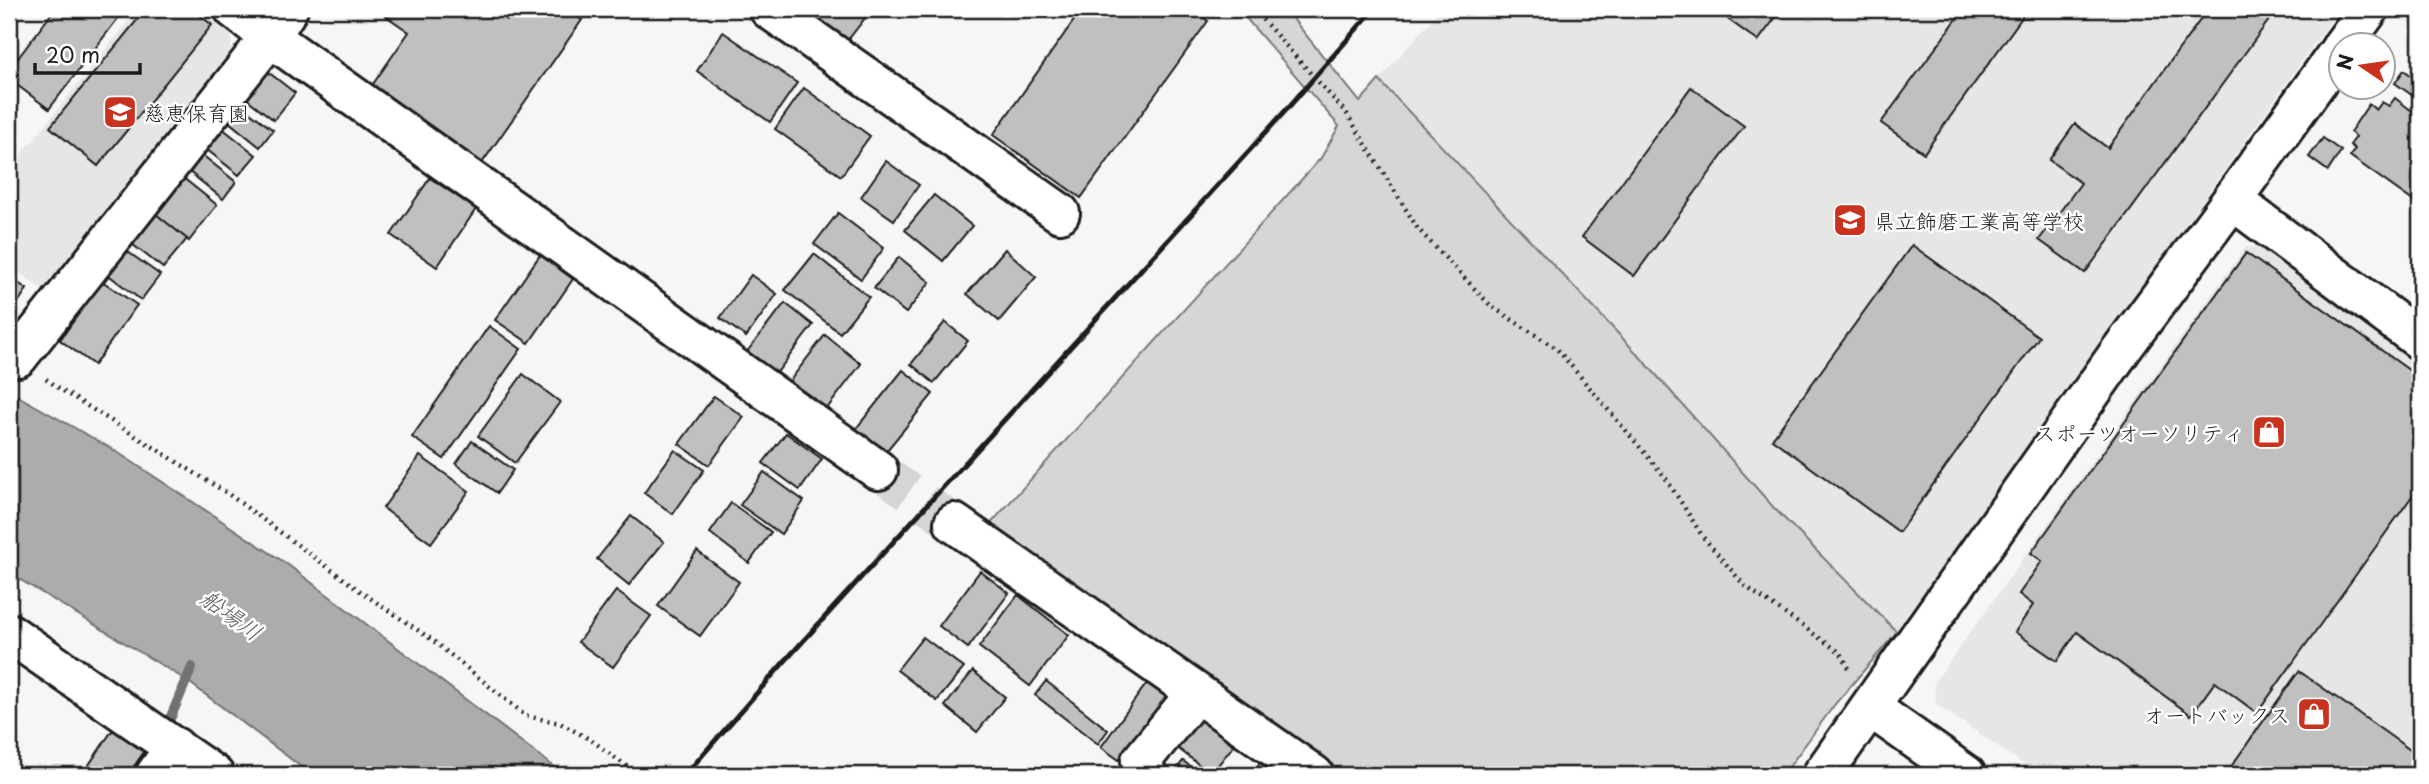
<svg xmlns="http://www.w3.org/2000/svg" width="2429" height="784" font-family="'Playpen Sans','Klee One',sans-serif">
<rect width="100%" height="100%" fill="#f6f6f6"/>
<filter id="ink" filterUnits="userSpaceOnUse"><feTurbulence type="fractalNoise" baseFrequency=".0143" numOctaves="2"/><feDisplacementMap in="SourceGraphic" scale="14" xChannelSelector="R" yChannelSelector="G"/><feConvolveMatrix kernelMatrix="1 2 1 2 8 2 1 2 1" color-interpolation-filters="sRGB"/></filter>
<g filter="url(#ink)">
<g fill="#e6e6e6">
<path d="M 138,9 L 204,9 L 232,31 L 231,55 L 43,290 L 9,264 L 9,170 Z"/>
<path d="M 1441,9 L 2339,9 L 1897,632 L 1774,508 L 1643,360 L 1379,80 Z"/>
<path d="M 2269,246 L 2420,355 L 2420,775 L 2039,775 L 1936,704 L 1934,683 L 2246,247 Z"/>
</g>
<path fill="#d6d6d6" stroke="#797979" stroke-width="2" d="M 1238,9 L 1285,9 L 1360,102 L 1379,80 L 1643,360 L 1774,508 L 1897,632 L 1835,704 L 1783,775 L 1334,775 L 984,531 L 1321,158 L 1339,126 Z"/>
<path fill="#acacac" stroke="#727272" stroke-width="2" d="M 9,391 L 114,450 L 287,564 L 565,775 L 312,775 L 186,680 L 9,573 Z"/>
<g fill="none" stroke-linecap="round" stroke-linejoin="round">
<path stroke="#727272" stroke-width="10" d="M 164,733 L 192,667"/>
</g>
<g fill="#c0c0c0" stroke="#1c1c1c" stroke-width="2">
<path d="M 55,9 L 125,9 L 49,109 L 9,79 L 9,70 Z"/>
<path d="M 146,9 L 192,9 L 212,25 L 98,166 L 50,127 Z"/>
<path d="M 376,9 L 491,9 L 507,20 L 515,9 L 566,9 L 582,20 L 482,163 L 371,87 L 409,32 Z"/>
<path d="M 818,9 L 872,9 L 844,45 L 810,19 Z"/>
<path d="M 1082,9 L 1191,9 L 1208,21 L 1081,198 L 993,135 Z"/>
<path d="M 1714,9 L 1782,9 L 1758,41 Z"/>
<path d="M 1964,9 L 2028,9 L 1924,153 L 1881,123 Z"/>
<path d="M 2208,9 L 2277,9 L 2085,273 L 2039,240 L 2081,183 L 2049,160 L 2075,124 L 2108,148 Z"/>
<path d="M 723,32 L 797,83 L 770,122 L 697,71 Z"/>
<path d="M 263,68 L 295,93 L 274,120 L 242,95 Z"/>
<path d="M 2404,70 L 2417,80 L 2420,76 L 2420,101 L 2395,83 Z"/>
<path d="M 1691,87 L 1744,126 L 1634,276 L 1582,237 Z"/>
<path d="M 804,88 L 870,136 L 841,176 L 775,129 Z"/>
<path d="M 2395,98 L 2420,117 L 2420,206 L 2350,156 L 2355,149 L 2350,145 L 2356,137 L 2350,132 L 2369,104 L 2376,110 L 2382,102 L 2389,106 Z"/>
<path d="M 236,101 L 273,130 L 260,147 L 223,117 Z"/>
<path d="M 217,124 L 256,155 L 239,175 L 201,145 Z"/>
<path d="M 2323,138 L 2341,151 L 2328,171 L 2309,157 Z"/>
<path d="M 196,150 L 236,182 L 223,199 L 182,166 Z"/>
<path d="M 886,161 L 919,185 L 894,220 L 861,197 Z"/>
<path d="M 177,173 L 217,205 L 189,241 L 149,209 Z"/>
<path d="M 430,178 L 476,209 L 437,267 L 391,235 Z"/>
<path d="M 934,195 L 972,226 L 943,261 L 905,230 Z"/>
<path d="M 151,210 L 187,239 L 163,268 L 128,241 Z"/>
<path d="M 838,213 L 884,248 L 861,279 L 814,244 Z"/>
<path d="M 1912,245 L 2039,337 L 1899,532 L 1772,439 Z"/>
<path d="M 124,249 L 160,275 L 141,300 L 106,273 Z"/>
<path d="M 1005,249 L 1036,277 L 999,321 L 967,294 Z"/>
<path d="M 2246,253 L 2420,378 L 2420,485 L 2257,713 L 2215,682 L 2191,715 L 2077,632 L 2057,661 L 2015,632 L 2033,605 L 2019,594 L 2042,561 L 2031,553 Z"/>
<path d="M 814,254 L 869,297 L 840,333 L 785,290 Z"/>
<path d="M 540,255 L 573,279 L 529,343 L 495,320 Z"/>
<path d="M 899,257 L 930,282 L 906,313 L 874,288 Z"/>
<path d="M 751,275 L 777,294 L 746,337 L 720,318 Z"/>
<path d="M 9,277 L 27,289 L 9,316 Z"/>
<path d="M 102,281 L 137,305 L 94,365 L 60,340 Z"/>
<path d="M 785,303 L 813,325 L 775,375 L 746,353 Z"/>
<path d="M 945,322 L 968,341 L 934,383 L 911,364 Z"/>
<path d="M 489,326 L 521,349 L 444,459 L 412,437 Z"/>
<path d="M 825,335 L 861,364 L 822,415 L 785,387 Z"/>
<path d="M 903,370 L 933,394 L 883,455 L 854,431 Z"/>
<path d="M 523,374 L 560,402 L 515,463 L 478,436 Z"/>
<path d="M 714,396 L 744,417 L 709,465 L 679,444 Z"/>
<path d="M 786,433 L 822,459 L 800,490 L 763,463 Z"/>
<path d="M 472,441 L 513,470 L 497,493 L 456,464 Z"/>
<path d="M 675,450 L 704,470 L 673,514 L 644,493 Z"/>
<path d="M 420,456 L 469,491 L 431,543 L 383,508 Z"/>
<path d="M 764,472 L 804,501 L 781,534 L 740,505 Z"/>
<path d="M 731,503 L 771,532 L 749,563 L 710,533 Z"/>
<path d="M 631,516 L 664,542 L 629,585 L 597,559 Z"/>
<path d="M 697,551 L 739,582 L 700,636 L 658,606 Z"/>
<path d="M 980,571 L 1009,593 L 968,648 L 939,626 Z"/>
<path d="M 616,591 L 651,616 L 613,667 L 578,642 Z"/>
<path d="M 1018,595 L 1069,635 L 1030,686 L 979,647 Z"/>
<path d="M 923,637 L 964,668 L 937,701 L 897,670 Z"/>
<path d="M 973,671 L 1005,697 L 977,732 L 945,706 Z"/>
<path d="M 2299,671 L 2420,757 L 2420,775 L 2225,775 Z"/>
<path d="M 1046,681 L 1108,730 L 1098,744 L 1035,695 Z"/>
<path d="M 1147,683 L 1172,701 L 1126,765 L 1101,747 Z"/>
<path d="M 1197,717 L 1234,745 L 1211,774 L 1175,746 Z"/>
<path d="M 114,728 L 146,749 L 128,775 L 82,775 Z"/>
<path d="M 1183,761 L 1202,775 L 1172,775 Z"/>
<path d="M 1260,763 L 1276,775 L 1250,775 Z"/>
</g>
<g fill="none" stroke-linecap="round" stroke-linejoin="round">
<path stroke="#d5d5d5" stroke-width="38" stroke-dasharray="38 19" stroke-linecap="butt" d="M 878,470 L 954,523"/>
<g stroke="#1c1c1c" stroke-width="44">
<g id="minor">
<path d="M 234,9 L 270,37 L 878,470"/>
<path d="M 769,9 L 1060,213"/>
<path d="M 2342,46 L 2369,9"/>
<path d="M 2232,200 L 2420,340"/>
<path d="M 9,351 L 18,357 L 270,37 L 288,9"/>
<path d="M 954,523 L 1314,775"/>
<path d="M 9,633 L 214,775"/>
<path d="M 1871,708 L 1966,775"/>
<path d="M 155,775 L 175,747"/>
<path d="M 1147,775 L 1141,761 L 1196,693"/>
<path d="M 1822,775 L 2121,350 L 2232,200 L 2342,47"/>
</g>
</g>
<g stroke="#1c1c1c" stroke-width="4.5" stroke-dasharray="2 5" stroke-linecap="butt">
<path d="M 1253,9 L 1347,114 L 1418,229 L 1491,306 L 1557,349 L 1665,477 L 1703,537 L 1745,586 L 1841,653 L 1850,670"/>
<path d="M 46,379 L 60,389 L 227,493 L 367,596 L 431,639 L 526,716 L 560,723 L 591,740 L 632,770"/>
</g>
<use href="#minor" stroke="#fff" stroke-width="38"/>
<path stroke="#1c1c1c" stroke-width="5" d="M 685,775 L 785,661 L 1287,109 L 1374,9"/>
</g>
</g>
<defs>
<g id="school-square" transform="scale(1.75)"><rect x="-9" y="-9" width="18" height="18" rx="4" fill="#c8321e" stroke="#fff"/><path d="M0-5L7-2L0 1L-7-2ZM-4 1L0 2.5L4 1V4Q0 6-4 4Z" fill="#fff"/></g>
<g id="shop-square" transform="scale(1.75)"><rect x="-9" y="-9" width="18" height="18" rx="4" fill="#c8321e" stroke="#fff"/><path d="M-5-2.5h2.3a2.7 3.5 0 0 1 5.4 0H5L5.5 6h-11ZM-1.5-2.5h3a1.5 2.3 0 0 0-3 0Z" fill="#fff"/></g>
</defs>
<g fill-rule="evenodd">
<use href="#school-square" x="120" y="112"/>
<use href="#school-square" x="1850" y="220"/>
<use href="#shop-square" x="2269" y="432"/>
<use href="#shop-square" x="2314" y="714"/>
</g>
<g text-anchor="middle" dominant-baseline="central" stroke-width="5" stroke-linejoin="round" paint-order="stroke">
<g font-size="21" fill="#1c1c1c" stroke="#fff" text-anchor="start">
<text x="144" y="112">慈恵保育園</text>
<text x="1874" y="220">県立飾磨工業高等学校</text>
<text x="2244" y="432" text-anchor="end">スポーツオーソリティ</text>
<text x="2290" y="714" text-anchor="end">オートバックス</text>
</g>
<g font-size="23" font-style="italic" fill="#5d5d5d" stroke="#fff">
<text transform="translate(232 614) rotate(36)">船場川</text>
</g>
</g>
<rect width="2429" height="784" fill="none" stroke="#fff" stroke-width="35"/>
<rect x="18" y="18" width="2394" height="749" fill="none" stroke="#1c1c1c" stroke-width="2.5" filter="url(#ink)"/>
<g transform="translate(2362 66) rotate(283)"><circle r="33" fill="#ffffff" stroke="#a4a4a4" stroke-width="2"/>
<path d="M0-5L12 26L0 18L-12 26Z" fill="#c8321e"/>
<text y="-10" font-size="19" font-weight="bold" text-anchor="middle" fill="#1c1c1c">N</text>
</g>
<path d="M35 63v10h105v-10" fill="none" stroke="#1c1c1c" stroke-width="3.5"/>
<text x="46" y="63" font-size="21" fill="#1c1c1c" stroke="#ffffff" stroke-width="5" paint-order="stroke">20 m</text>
</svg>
